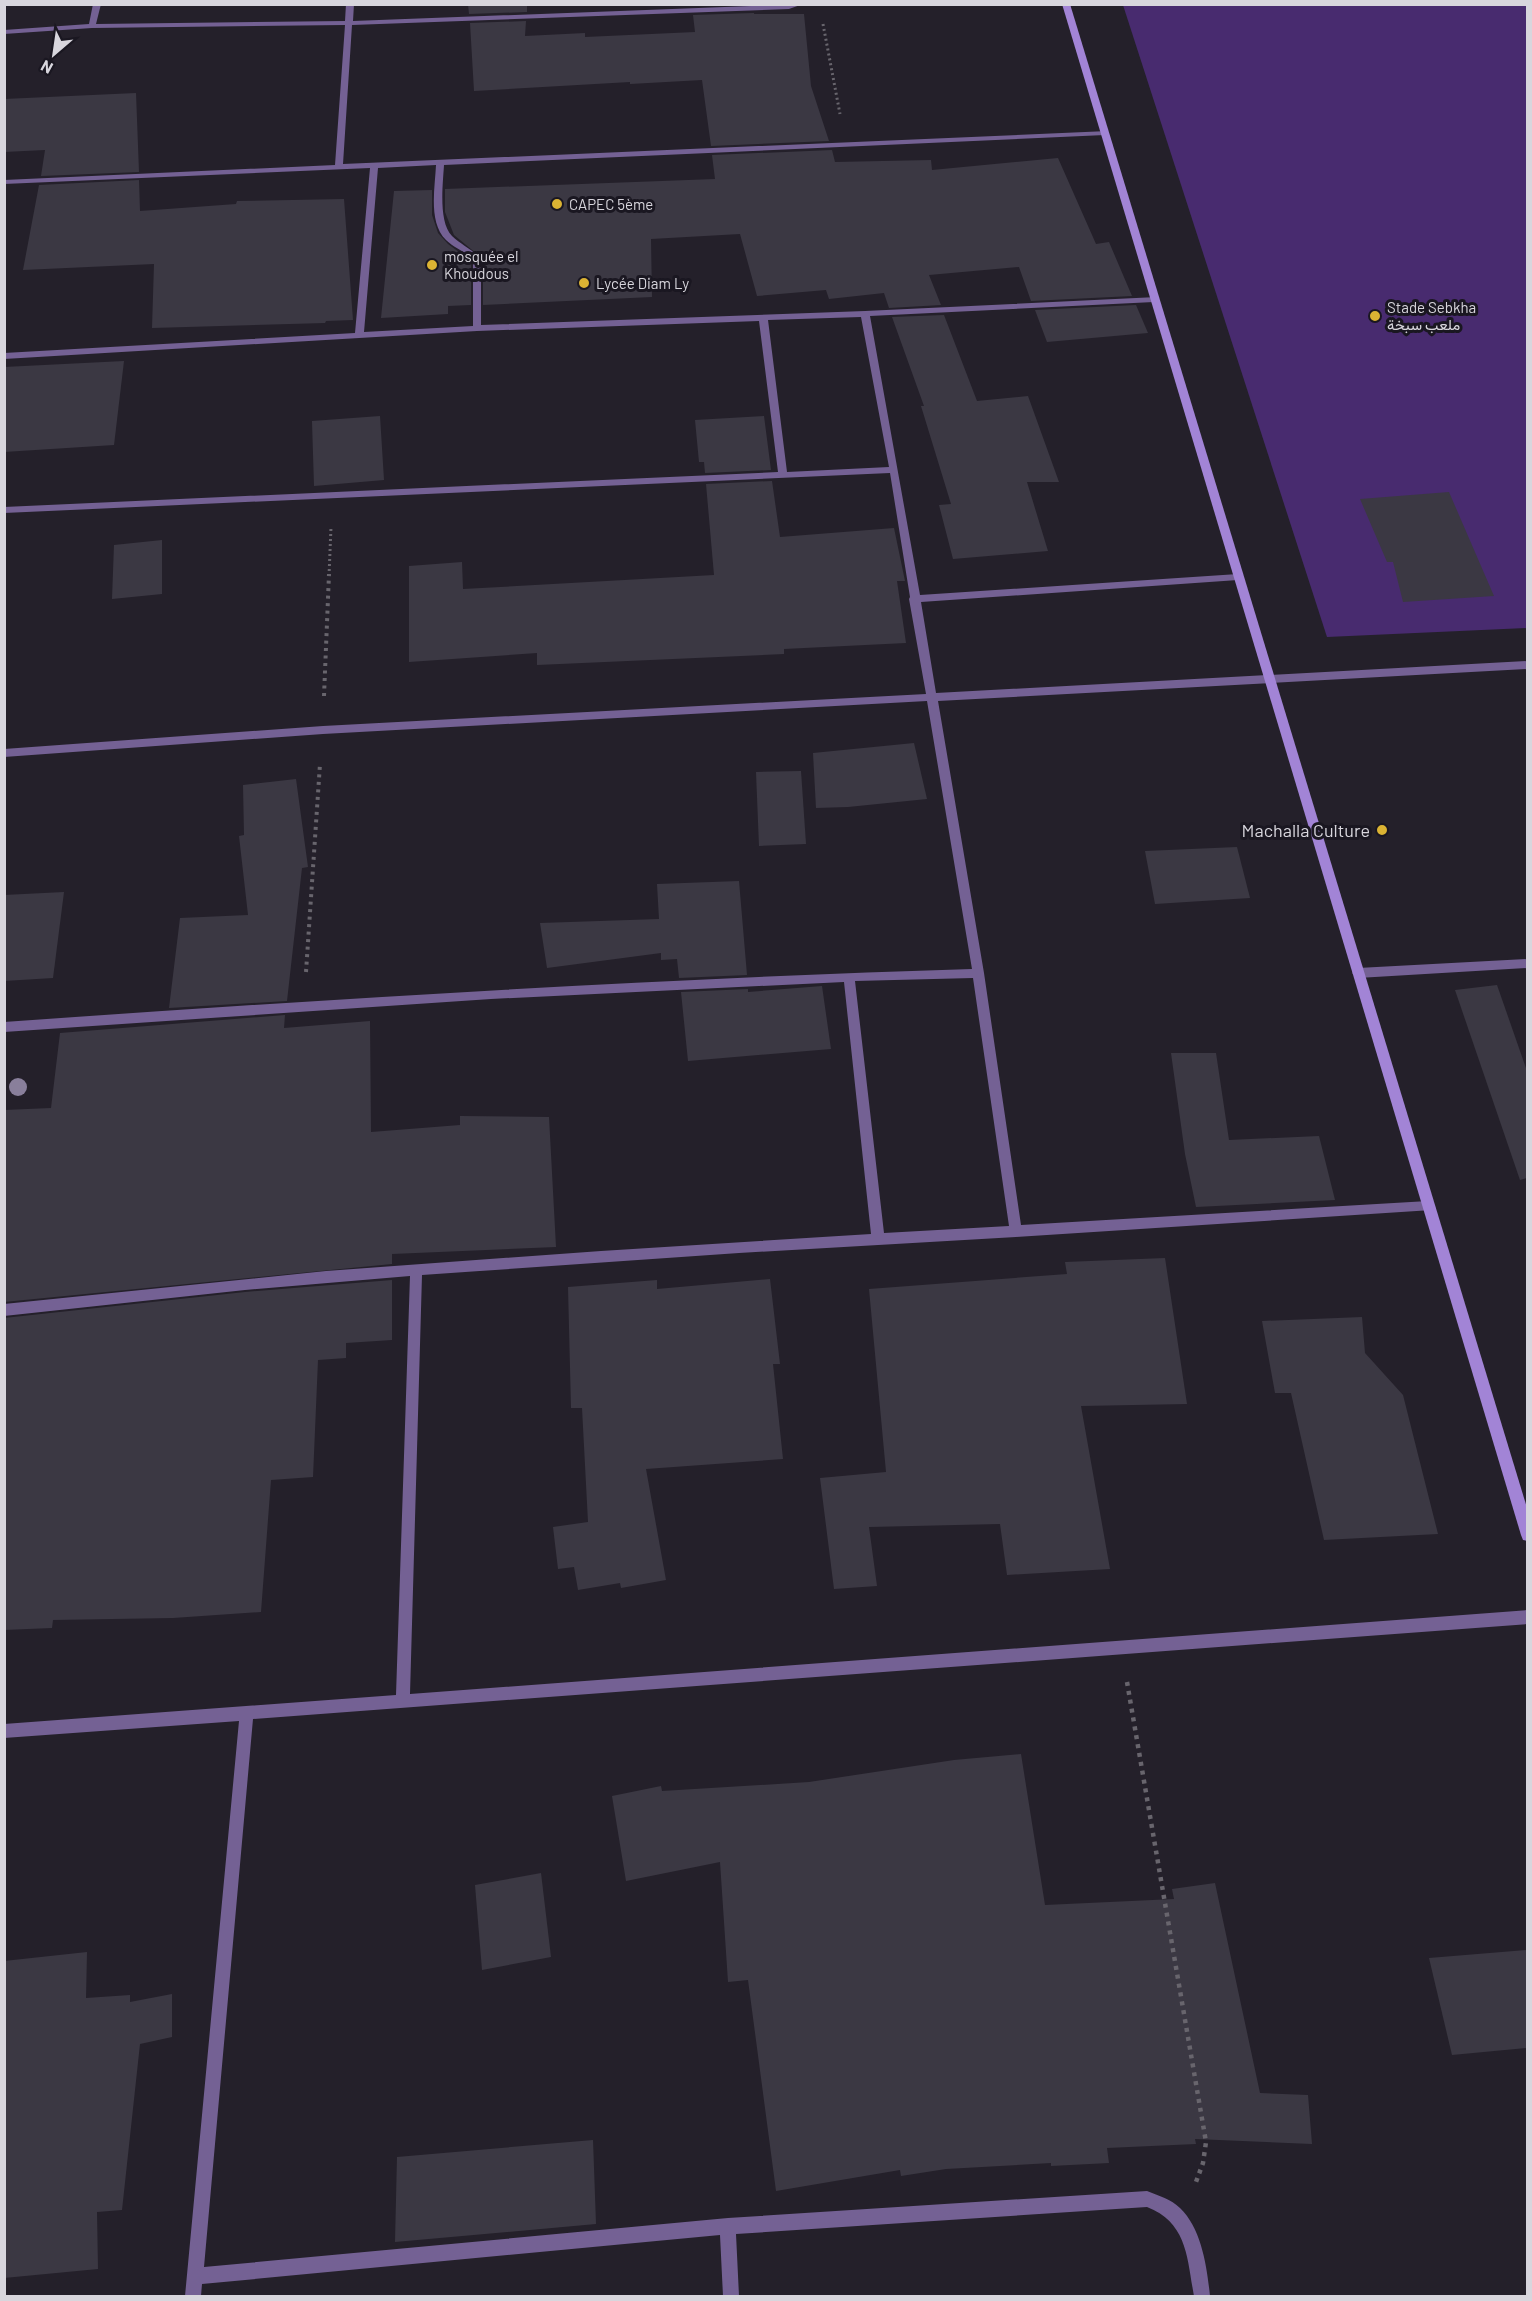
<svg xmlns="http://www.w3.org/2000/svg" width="1532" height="2301" font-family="Barlow,Vazirmatn,sans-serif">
<rect width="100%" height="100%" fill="#24202a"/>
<path fill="#482b6f" d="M 1123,5 L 1527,5 L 1527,628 L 1327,637 Z"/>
<g fill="#3b3843">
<path d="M 468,4 L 527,4 L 527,12 L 469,14 Z"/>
<path d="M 754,13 L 754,14 L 804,14 L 811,86 L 829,141 L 711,146 L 702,80 L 630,84 L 630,82 L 474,91 L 470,23 L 526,21 L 525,36 L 585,33 L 585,37 L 695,32 L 693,15 Z"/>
<path d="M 136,93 L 139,172 L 41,176 L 45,150 L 4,152 L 4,99 Z"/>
<path d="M 832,150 L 835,162 L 931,160 L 932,170 L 1058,158 L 1096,244 L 1109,242 L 1132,296 L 1031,301 L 1019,267 L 929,275 L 941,305 L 889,308 L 884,293 L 829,299 L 826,290 L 757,296 L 740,234 L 651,239 L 652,297 L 483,305 L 483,259 L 454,235 L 445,212 L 445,189 L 715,179 L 712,155 Z"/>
<path d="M 139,180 L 140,211 L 236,204 L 237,201 L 344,199 L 353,320 L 326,321 L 325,323 L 152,328 L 154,264 L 23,270 L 39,185 Z"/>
<path d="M 432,190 L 432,215 L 438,233 L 448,244 L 471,261 L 471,305 L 448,306 L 448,314 L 381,318 L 394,191 Z"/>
<path d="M 1136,305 L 1148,333 L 1047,342 L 1035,310 Z"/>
<path d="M 944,315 L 977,401 L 1028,396 L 1059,482 L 1027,482 L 1048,551 L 953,559 L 939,505 L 951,504 L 921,406 L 924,406 L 892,317 Z"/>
<path d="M 124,361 L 114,445 L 4,452 L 4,367 Z"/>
<path d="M 380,416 L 384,480 L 314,486 L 312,421 Z"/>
<path d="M 764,416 L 771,470 L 705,473 L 704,462 L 699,462 L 695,420 Z"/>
<path d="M 772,481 L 780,537 L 894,528 L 905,581 L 897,581 L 906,643 L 784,649 L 784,654 L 537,665 L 537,653 L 409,662 L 409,566 L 462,562 L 463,589 L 714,575 L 706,484 Z"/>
<path d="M 1449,492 L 1494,596 L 1403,602 L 1393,562 L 1387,562 L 1360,499 Z"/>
<path d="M 162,540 L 162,594 L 112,599 L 114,545 Z"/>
<path d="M 914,743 L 927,799 L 848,807 L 816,808 L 813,753 Z"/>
<path d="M 801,771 L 806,844 L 759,846 L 756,772 Z"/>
<path d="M 296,779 L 308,867 L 302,868 L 287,1001 L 169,1008 L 180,918 L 248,915 L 239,836 L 244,835 L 243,785 Z"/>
<path d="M 1237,847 L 1250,898 L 1155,904 L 1145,851 Z"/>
<path d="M 739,881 L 747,975 L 679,978 L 677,959 L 661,960 L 661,953 L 547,968 L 540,923 L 659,919 L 657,884 Z"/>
<path d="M 64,892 L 53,978 L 4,981 L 4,895 Z"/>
<path d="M 1497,985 L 1527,1071 L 1527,1178 L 1520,1180 L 1455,990 Z"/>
<path d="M 822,986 L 831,1049 L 688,1061 L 681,992 L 748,989 L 748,992 Z"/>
<path d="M 285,1015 L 284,1028 L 370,1021 L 371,1132 L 460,1125 L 460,1116 L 549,1117 L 556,1247 L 392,1254 L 392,1264 L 4,1302 L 4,1110 L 51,1108 L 60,1033 Z"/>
<path d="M 1171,1053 L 1216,1053 L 1229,1140 L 1319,1136 L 1335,1200 L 1196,1207 L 1185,1154 Z"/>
<path d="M 1165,1258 L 1187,1404 L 1081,1406 L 1110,1569 L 1007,1575 L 1000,1524 L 869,1527 L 877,1586 L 834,1589 L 820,1478 L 886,1472 L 869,1289 L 1067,1274 L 1065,1262 Z"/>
<path d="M 770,1279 L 780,1364 L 773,1364 L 783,1459 L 646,1469 L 666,1580 L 621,1588 L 620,1583 L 578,1590 L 574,1567 L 558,1569 L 553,1527 L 588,1522 L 582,1408 L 571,1408 L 568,1287 L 657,1280 L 657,1289 Z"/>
<path d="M 392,1280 L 392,1340 L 346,1343 L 346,1358 L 318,1360 L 313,1477 L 271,1480 L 261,1612 L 173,1618 L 53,1620 L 52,1628 L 4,1630 L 4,1318 L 245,1292 Z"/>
<path d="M 1362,1317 L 1365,1353 L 1403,1395 L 1438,1534 L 1324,1540 L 1291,1393 L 1275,1393 L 1262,1321 Z"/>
<path d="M 1021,1754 L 1045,1905 L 1174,1899 L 1172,1889 L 1215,1883 L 1260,2093 L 1308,2095 L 1312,2144 L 1195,2139 L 1196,2144 L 1107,2148 L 1109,2163 L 1051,2166 L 1051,2163 L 946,2169 L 901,2176 L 900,2170 L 776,2191 L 748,1980 L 728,1982 L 720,1862 L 626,1881 L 612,1796 L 661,1786 L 662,1791 L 809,1782 L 954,1760 Z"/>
<path d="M 541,1873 L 551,1957 L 482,1970 L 475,1885 Z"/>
<path d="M 1527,1950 L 1527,2048 L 1452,2055 L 1429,1958 Z"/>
<path d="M 87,1952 L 86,1998 L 130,1995 L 130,2002 L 172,1994 L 172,2037 L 140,2044 L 122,2210 L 97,2212 L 98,2269 L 4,2278 L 4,1961 Z"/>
<path d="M 593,2140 L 596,2224 L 395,2242 L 397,2157 Z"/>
</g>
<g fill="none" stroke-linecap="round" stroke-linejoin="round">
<g stroke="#68656d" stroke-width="3" stroke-dasharray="2 3" stroke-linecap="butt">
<path d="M 823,24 L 840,114"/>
<path d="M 329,576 L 331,527"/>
</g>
<g stroke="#68656d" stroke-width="4" stroke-dasharray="3 4.5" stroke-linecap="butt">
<path d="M 324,696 L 329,574"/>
<path d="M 306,972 L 320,764"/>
</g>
<path stroke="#68656d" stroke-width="4.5" stroke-dasharray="4 5" stroke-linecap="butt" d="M 1127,1682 L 1206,2142 L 1203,2163 L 1196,2182"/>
<g fill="#746194" fill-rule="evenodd">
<path d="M 93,4 L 101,4 L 96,24 L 345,21 L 346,4 L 354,4 L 353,21 L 803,4 L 789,9 L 352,25 L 343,164 L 1108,131 L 1108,135 L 1105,135 L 444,165 C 443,183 438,222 452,236 C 461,245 473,249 481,260 L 481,325 L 865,311 L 1157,297 L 1158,299 L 1154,302 L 870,316 L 920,595 L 1238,574 L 1243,577 L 1238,580 L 921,602 L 936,693 L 1528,661 L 1528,669 L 938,701 L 984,973 L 1021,1225 L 1428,1201 L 1432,1202 L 1434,1206 L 1432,1210 L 1016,1237 L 739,1253 L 422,1275 L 410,1694 L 1528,1610 L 1528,1624 L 253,1719 L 204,2267 L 728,2218 L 1147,2191 C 1159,2196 1171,2199 1180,2208 C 1202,2229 1207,2268 1210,2296 L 1194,2296 C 1187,2259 1188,2223 1147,2207 L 736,2234 L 739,2296 L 723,2296 L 720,2235 L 202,2284 L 201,2296 L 185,2296 L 239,1721 L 4,1738 L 4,1724 L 396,1695 L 410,1276 L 245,1290 L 4,1316 L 4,1304 L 326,1271 L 601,1251 L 871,1234 L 844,982 L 491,999 L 4,1032 L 4,1022 C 327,999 649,979 972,969 L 927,701 L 323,734 L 4,757 L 4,749 L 323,726 L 926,694 L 909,599 L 910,597 L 890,473 L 4,513 L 4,507 L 778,472 L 759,321 L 477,331 L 4,359 L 4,353 L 355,333 L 370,168 L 4,184 L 4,180 L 335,165 L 345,25 L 92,28 L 4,34 L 4,30 L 89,24 ZM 436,165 C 435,188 428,222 446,240 C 454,248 465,251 473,260 L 473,326 L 364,332 L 378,168 ZM 861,317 L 889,467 L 787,472 L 768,320 ZM 973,978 L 1009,1226 L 884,1233 L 855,981 Z"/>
<path d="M 1528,959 L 1528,968 L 1358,978 L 1352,973 L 1358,968 Z"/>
</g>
<path fill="#a284d6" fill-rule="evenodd" d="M 1062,4 L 1070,4 L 1528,1511 L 1528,1541 L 1523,1540 L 1521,1535 Z"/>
</g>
<circle fill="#897f9b" cx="18" cy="1087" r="9"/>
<g fill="#dbb333" stroke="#1a1721" stroke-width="2">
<circle cx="557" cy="204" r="6"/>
<circle cx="432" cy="265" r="6"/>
<circle cx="584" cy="283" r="6"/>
<circle cx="1375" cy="316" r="6"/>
<circle cx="1382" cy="830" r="6"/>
</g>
<g text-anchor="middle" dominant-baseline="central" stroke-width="6" stroke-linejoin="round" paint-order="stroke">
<g font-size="15" fill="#d8d6dd" stroke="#1a1721" text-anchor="start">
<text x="569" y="204">CAPEC 5ème</text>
<text x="444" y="256">mosquée el<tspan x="444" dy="17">Khoudous</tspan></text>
<text x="596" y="283">Lycée Diam Ly</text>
<text x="1387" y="307">Stade Sebkha<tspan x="1387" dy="17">ملعب سبخة</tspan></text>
</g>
<g font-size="18" fill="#d8d6dd" stroke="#1a1721" text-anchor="end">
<text x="1370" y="830">Machalla Culture</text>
</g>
</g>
<rect width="1532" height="2301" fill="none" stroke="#d8d6dd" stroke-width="12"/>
<g transform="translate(54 54) rotate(209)" stroke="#1a1721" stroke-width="4.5" paint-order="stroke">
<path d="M0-4.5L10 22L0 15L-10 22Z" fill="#d8d6dd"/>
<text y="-9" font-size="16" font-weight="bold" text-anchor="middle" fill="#d8d6dd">N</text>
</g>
</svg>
